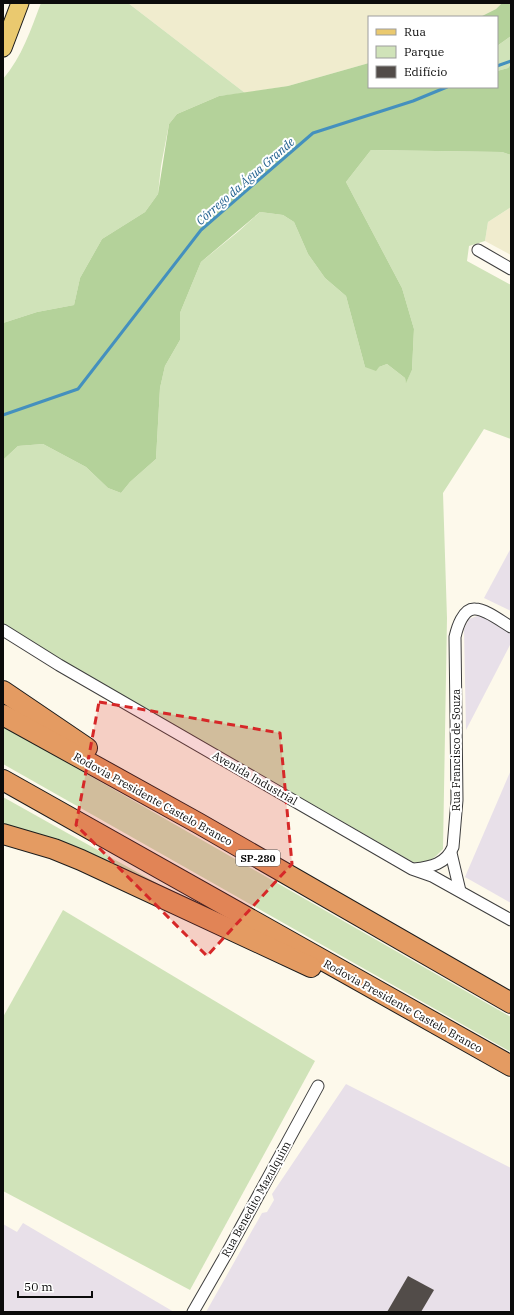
<svg xmlns="http://www.w3.org/2000/svg" width="514" height="1315" font-family="'IBM Plex Serif',serif">
<rect width="100%" height="100%" fill="#fdf9eb"/>
<g fill="#e8e0e9">
<path d="M 511,548 L 511,611 L 484,598 Z"/>
<path d="M 480,615 L 511,634 L 511,643 L 466,730 L 464,629 L 469,619 Z"/>
<path d="M 511,770 L 511,903 L 465,877 Z"/>
<path d="M 346,1084 L 511,1168 L 511,1312 L 206,1312 L 262,1213 L 267,1212 L 274,1200 L 272,1194 Z"/>
<path d="M 23,1223 L 174,1312 L 3,1312 L 3,1224 L 17,1232 Z"/>
</g>
<g fill="#f0ecce">
<path d="M 128,3 L 502,3 L 496,9 L 480,17 L 369,17 L 369,63 L 288,86 L 245,93 Z"/>
<path d="M 511,207 L 511,255 L 485,241 L 488,222 Z"/>
</g>
<g fill="#d0e3b9">
<path d="M 41,3 L 128,3 L 245,93 L 219,96 L 177,114 L 169,124 L 161,166 L 158,194 L 145,212 L 102,239 L 80,278 L 74,305 L 37,312 L 3,323 L 3,79 C 22,57 31,29 41,3 Z"/>
<path d="M 511,36 L 511,64 L 508,68 L 497,71 L 497,46 Z"/>
<path d="M 371,150 L 502,152 L 511,155 L 511,207 L 488,222 L 485,241 L 469,246 L 467,261 L 511,285 L 511,439 L 484,429 L 443,493 L 447,618 L 443,849 C 433,859 428,865 413,862 L 63,661 L 3,623 L 3,460 L 18,446 L 43,444 L 86,467 L 108,488 L 121,493 L 130,482 L 156,459 L 160,388 L 165,366 L 180,340 L 180,313 L 201,262 L 239,231 L 260,212 L 283,215 L 294,222 L 308,254 L 325,278 L 346,296 L 365,367 L 379,367 L 387,364 L 405,378 L 406,382 L 412,370 L 414,329 L 402,288 L 346,182 Z"/>
<path d="M 3,726 L 511,1017 L 511,1052 L 3,764 Z"/>
<path d="M 3,797 L 210,913 L 3,829 Z"/>
<path d="M 63,910 L 315,1061 L 190,1290 L 3,1191 L 3,1017 Z"/>
</g>
<g fill="#b4d29a">
<path d="M 502,3 L 511,3 L 511,36 L 497,46 L 497,17 L 480,17 L 496,9 Z"/>
<path d="M 369,63 L 369,87 L 497,87 L 497,71 L 508,68 L 511,64 L 511,155 L 502,152 L 371,150 L 346,182 L 402,288 L 414,329 L 412,370 L 406,383 L 405,378 L 387,364 L 379,367 L 376,371 L 365,367 L 346,296 L 325,278 L 308,254 L 294,222 L 283,215 L 260,212 L 201,262 L 180,313 L 180,340 L 165,366 L 160,388 L 156,459 L 130,482 L 121,493 L 108,488 L 86,467 L 43,444 L 18,446 L 3,460 L 3,323 L 37,312 L 74,305 L 80,278 L 102,239 L 145,212 L 158,194 L 169,124 L 177,114 L 219,96 L 288,86 Z"/>
</g>
<g fill="none" stroke-linecap="round" stroke-linejoin="round">
<g stroke="#4490be" stroke-width="3">
<path d="M 497,66 L 511,61"/>
<path d="M 3,415 L 78,389 L 201,230 L 313,133 L 413,101 L 447,87"/>
</g>
</g>
<path fill="#524c49" d="M 408,1276 L 434,1290 L 421,1312 L 387,1312 Z"/>
<g fill="none" stroke-linecap="round" stroke-linejoin="round">
<g stroke="#3e3e3e" stroke-width="13">
<g id="minor">
<path d="M 478,250 L 511,269"/>
<path d="M 3,630 L 59,665 L 412,869 L 432,876 L 511,920"/>
<path d="M 451,853 L 460,891"/>
<path d="M 414,869 C 431,867 446,864 453,847 L 457,800 L 455,637 C 457,628 463,608 475,609 C 486,609 502,622 511,627"/>
<path d="M 193,1312 L 228,1251 L 318,1086"/>
</g>
</g>
<g stroke="#1c1c1c" stroke-width="19">
<path id="primary" d="M 3,48 L 20,3"/>
</g>
<g stroke="#1c1c1c" stroke-width="22">
<g id="motorway">
<path d="M 3,691 L 87,748"/>
<path d="M 3,715 L 198,823 L 511,1003"/>
<path d="M 3,780 L 511,1066"/>
<path d="M 3,834 L 54,849 L 81,860 L 311,967"/>
</g>
</g>
<use href="#minor" stroke="#fff" stroke-width="11"/>
<use href="#primary" stroke="#eac96f" stroke-width="17"/>
<use href="#motorway" stroke="#e49b62" stroke-width="20"/>
</g>
<path fill="#d62828" fill-opacity="0.2" stroke="#d62828" stroke-width="3" stroke-dasharray="8 5" stroke-linejoin="round" d="M 99,702 L 280,733 L 292,864 L 207,956 L 76,825 Z"/>
<g text-anchor="middle" dominant-baseline="central" stroke-width="4" stroke-linejoin="round" paint-order="stroke">
<rect fill="#fff" stroke="#545454" stroke-width="1" x="236" y="850" width="44" height="16" rx="3"/>
<g font-size="10" font-weight="bold" fill="#0b0b0b">
<text x="258" y="858">SP-280</text>
</g>
<g font-size="11" fill="#0b0b0b" stroke="#fff">
<text transform="translate(456 750) rotate(-90)">Rua Francisco de Souza</text>
<text transform="translate(255 778) rotate(30)">Avenida Industrial</text>
<text transform="translate(153 799) rotate(29)">Rodovia Presidente Castelo Branco</text>
<text transform="translate(403 1006) rotate(29)">Rodovia Presidente Castelo Branco</text>
<text transform="translate(256 1199) rotate(-61)">Rua Benedito Mazulquim</text>
</g>
<g font-size="12" font-style="italic" fill="#23628f" stroke="#fff">
<text transform="translate(245 181) rotate(-41)">Córrego da Água Grande</text>
</g>
</g>
<rect width="514" height="1315" fill="none" stroke="#0b0b0b" stroke-width="8"/>
<rect x="368" y="16" width="130" height="72" fill="#ffffff" stroke="#9d9d9d"/>
<rect x="376" y="29" width="20" height="6" fill="#eac96f" stroke="#9d9d9d"/>
<text x="404" y="36" font-size="12" fill="#0b0b0b">Rua</text>
<rect x="376" y="46" width="20" height="12" fill="#d0e3b9" stroke="#9d9d9d"/>
<text x="404" y="56" font-size="12" fill="#0b0b0b">Parque</text>
<rect x="376" y="66" width="20" height="12" fill="#524c49" stroke="#9d9d9d"/>
<text x="404" y="76" font-size="12" fill="#0b0b0b">Edifício</text>
<path d="M18 1291v6h74v-6" fill="none" stroke="#0b0b0b" stroke-width="2"/>
<text x="24" y="1291" font-size="12" fill="#0b0b0b" stroke="#ffffff" stroke-width="3" paint-order="stroke">50 m</text>
</svg>
